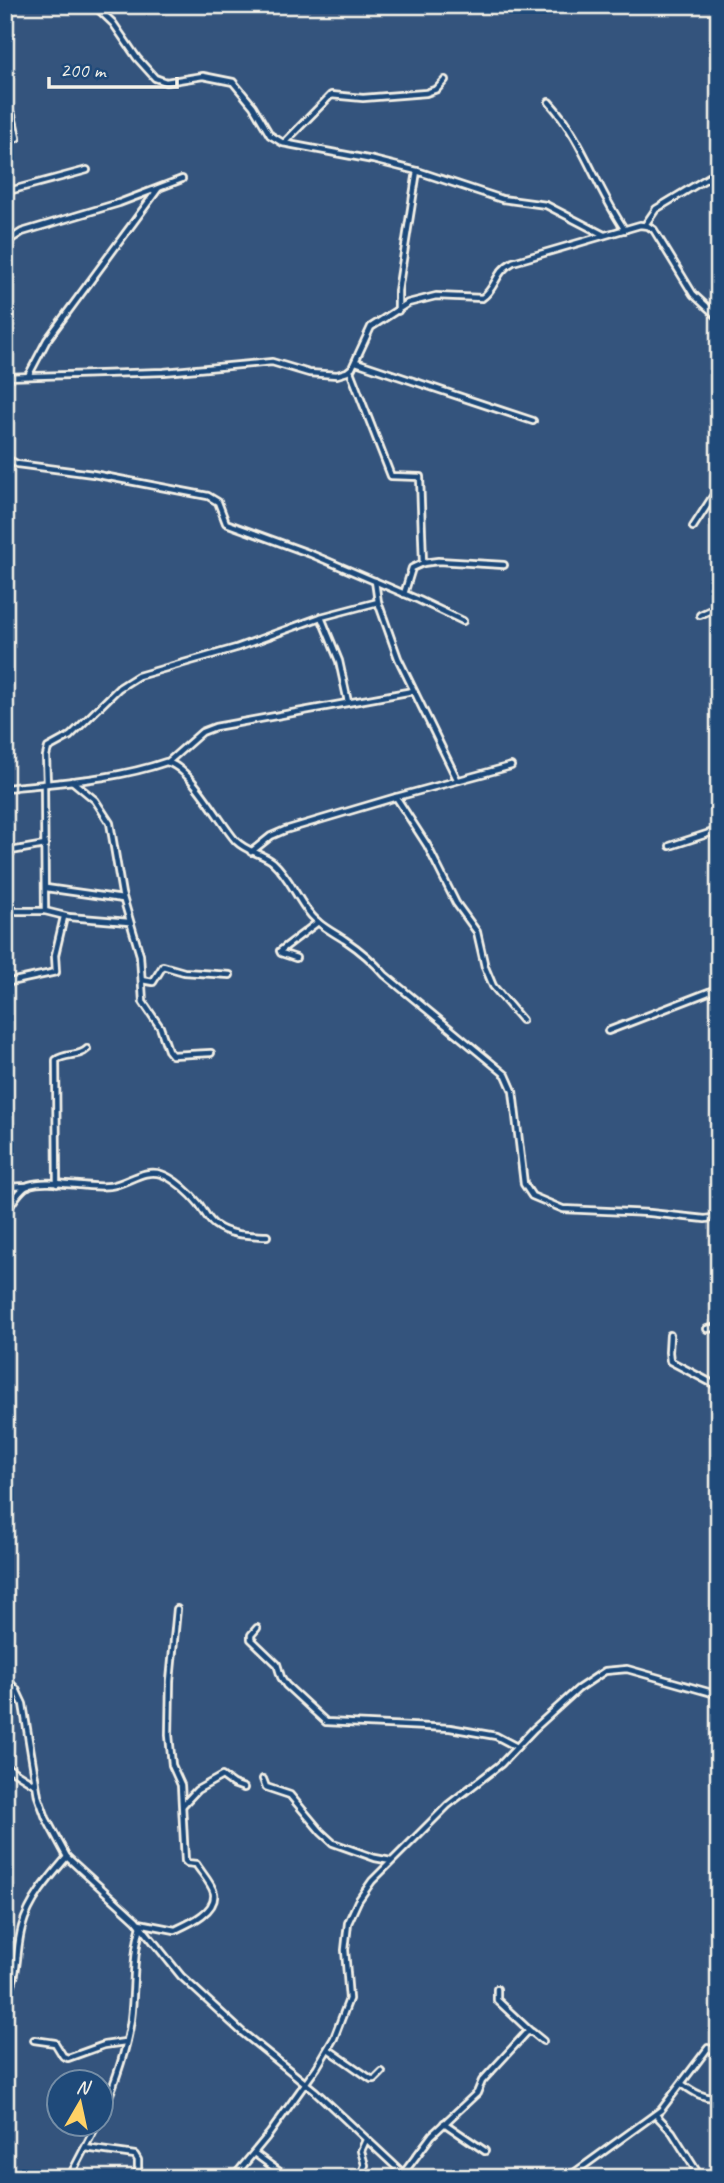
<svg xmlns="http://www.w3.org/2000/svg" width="724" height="2183" font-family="Caveat,sans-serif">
<rect width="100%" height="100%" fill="#34547d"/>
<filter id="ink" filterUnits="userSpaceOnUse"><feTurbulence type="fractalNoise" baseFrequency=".0143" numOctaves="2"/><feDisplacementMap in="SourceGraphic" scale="14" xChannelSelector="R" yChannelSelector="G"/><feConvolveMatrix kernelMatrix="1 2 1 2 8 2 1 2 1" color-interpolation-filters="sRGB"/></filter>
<g filter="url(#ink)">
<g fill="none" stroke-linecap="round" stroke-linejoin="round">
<g stroke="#f4f1e8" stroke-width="10">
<g id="minor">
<path d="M 94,5 L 113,23 L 137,58 L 155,78 L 166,82 L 203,76 L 233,82 L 253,106 L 270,135 L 283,143 L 373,160 L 417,171 L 502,199 L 546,205 L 604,235"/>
<path d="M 549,102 C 583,139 596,188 625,230"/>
<path d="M 5,143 L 17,138 L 12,115"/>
<path d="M 284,143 L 331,95 L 363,98 L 426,93 L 437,89 L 445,80"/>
<path d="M 5,192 L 87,170"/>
<path d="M 645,225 L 656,209 L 719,171"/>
<path d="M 5,243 L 22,232 L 119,203 L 182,179"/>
<path d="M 398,311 L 398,291 L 417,171"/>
<path d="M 356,362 L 533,421"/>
<path d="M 350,371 L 391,476 L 420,477 L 423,563 L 412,568 L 404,594"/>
<path d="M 28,376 L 47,340 L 158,189"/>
<path d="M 5,377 L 164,372 L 272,362 L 309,373 L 337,375 L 347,372 L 352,368 L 371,327 L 408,303 L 436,296 L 482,298 C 497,288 494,272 513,262 L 640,225 L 648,226 L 654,230 L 693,294 L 719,318"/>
<path d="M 5,458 L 17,464 L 93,474 L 208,496 L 218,502 L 226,523 L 311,554 L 419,600 L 463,621"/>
<path d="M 693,527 L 719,487"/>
<path d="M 423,563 L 438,561 L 504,565"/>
<path d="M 375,581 L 378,602 L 398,658 L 457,779"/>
<path d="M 700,615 L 713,609 L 719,601"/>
<path d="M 348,702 L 339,661 L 321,617 L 378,602"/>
<path d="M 168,762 L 202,732 L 215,727 L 413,691"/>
<path d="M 72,781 L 95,800 L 110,823 L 122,894 L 140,955 L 143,1002 L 160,1027 L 168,1050 L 172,1055 L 211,1053"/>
<path d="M 44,784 L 45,911"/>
<path d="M 47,784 L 46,756 L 48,748 L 70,736 L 119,688 L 138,676 L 236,648 L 321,617"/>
<path d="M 5,788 C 59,782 114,780 166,762 C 190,766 219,822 236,841 C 247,852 262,853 273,862 C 292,879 299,906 318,922 C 326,929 336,934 345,940 C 360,950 373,961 385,975 L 506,1075 L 513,1091 L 524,1184 L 532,1196 L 563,1209 L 650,1213 L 705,1219 L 719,1217"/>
<path d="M 714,791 L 719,794"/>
<path d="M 396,797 L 427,845 L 456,903 L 477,932 L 485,967 L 493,986 L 522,1020"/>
<path d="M 670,846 L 719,830"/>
<path d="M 5,852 L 45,845"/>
<path d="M 251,852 L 271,836 L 285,830 L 393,798 L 511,766"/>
<path d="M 46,888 L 123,899"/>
<path d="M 5,911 L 8,902 L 8,880"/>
<path d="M 6,911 L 45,911 L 69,917 L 129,922"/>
<path d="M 296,958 L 281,953 L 280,951 L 318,922"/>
<path d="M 142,980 L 153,982 L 163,966 L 184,972 L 230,975"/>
<path d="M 5,983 L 56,972 L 55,955 L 64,917"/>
<path d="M 608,1031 L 719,988"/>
<path d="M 57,1184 L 56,1060 C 65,1053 79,1057 87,1049"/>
<path d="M 5,1187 L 28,1186"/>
<path d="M 5,1214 C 11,1205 19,1189 29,1185 C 49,1178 86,1189 110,1186 C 127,1184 144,1168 161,1174 C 174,1178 191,1194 199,1204 C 204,1211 208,1220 215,1225 C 230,1236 250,1235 267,1236"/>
<path d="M 707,1329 L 719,1327"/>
<path d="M 670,1335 L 669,1352 L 670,1361 L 719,1387"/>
<path d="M 257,1628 L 251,1635 L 251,1639 L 277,1664 L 281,1677 L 286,1685 L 326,1722 L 450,1728 L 496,1736 L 517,1747"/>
<path d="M 5,1678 L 16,1689 L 23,1704 L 38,1796 L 46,1818 L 67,1857 L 136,1920 L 181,1976 L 243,2033 L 315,2091 L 408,2178"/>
<path d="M 5,1766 L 34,1784"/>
<path d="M 263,1779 L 266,1787 L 290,1795 L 321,1832 L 333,1843 L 375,1858 L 391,1861"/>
<path d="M 183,1805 L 197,1790 L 222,1776 L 233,1784 L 244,1788"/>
<path d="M 139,1923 L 175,1930 C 188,1924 217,1912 214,1893 C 212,1884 201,1872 196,1864 L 187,1863 L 185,1861 L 181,1785 L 172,1765 L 169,1735 L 170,1681 L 177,1609"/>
<path d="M 497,1989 L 497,2000 L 530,2031"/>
<path d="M 5,1997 C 20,1977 15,1951 22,1927 C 29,1901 49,1878 67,1857"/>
<path d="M 34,2040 L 55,2043 L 63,2056 L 68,2058 L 104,2045 L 125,2042"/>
<path d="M 328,2049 L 371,2079 L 375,2079 L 382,2072"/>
<path d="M 682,2084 C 693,2092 705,2100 719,2097"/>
<path d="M 102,2114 C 114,2085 127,2051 131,2019 C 135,1988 132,1957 141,1926"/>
<path d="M 656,2115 L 672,2132 L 699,2175 L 705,2178"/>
<path d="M 444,2123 L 485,2151"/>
<path d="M 85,2148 L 135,2155 L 138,2160 L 138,2178"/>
<path d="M 254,2153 L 288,2178"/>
<path d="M 403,2174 L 432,2135 L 477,2093 L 482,2081 L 527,2032 L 532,2032 L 543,2041"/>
<path d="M 69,2178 L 97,2124"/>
<path d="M 233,2178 L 270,2133 L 317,2067 L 334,2038 L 349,1999 L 345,1950 L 348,1923 L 358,1901 L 372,1881 L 448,1805 L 501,1764 L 534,1729 L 578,1689 L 605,1671 L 627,1669 L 719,1695"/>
<path d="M 360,2178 L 365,2165 L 361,2151 L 366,2140"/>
<path d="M 567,2178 L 661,2110 L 708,2048 L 719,2053"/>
<path d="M 711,2178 L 719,2175"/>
</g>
</g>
<use href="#minor" stroke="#1f4a7a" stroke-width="4.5"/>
</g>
</g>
<rect width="724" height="2183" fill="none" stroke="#1f4a7a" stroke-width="28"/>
<rect x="14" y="14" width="696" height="2155" fill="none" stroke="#f4f1e8" stroke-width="2.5" filter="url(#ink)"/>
<g transform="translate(80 2103) rotate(9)"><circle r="33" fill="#1f4a7a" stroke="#748da6" stroke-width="2"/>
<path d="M0-5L12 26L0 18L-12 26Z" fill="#ffd166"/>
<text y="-10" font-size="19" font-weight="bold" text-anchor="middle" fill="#f4f1e8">N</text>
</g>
<path d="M49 77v10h128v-10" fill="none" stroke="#f4f1e8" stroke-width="3.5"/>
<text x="60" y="77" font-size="21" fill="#f4f1e8" stroke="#1f4a7a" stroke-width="5" paint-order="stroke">200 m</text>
</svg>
